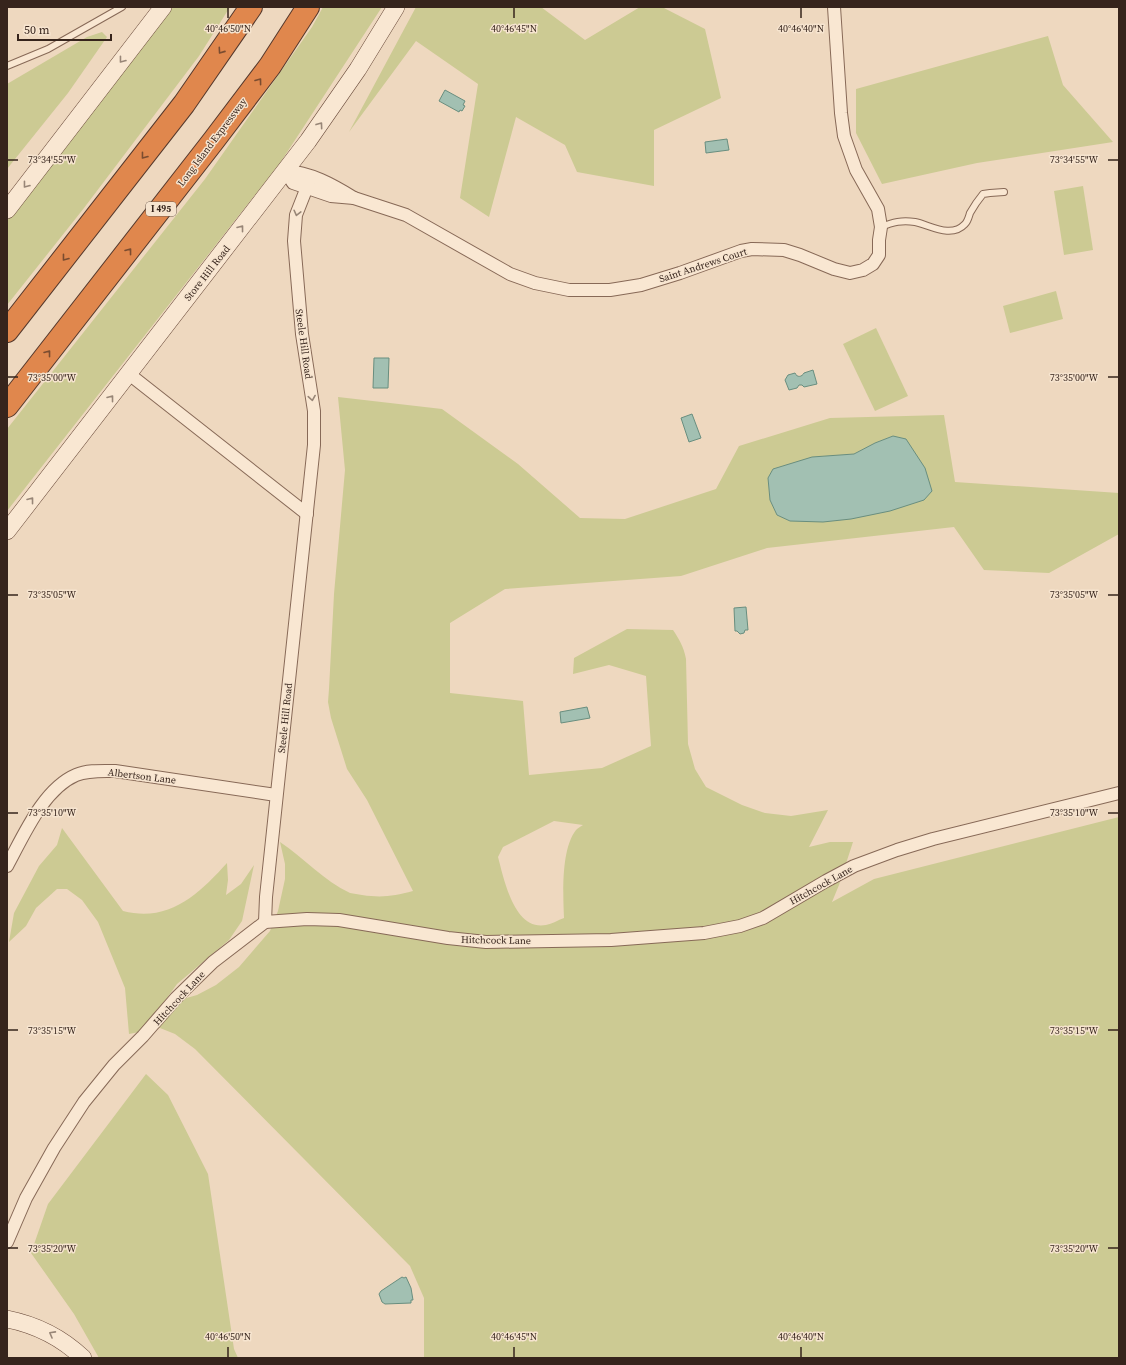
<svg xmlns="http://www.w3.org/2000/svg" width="1126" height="1365" font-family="'Source Serif 4',serif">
<rect width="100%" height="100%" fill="#eed8bf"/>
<g fill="#ccca93" fill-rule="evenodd">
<path d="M 173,7 L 230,7 L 199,56 L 84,208 L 7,305 L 7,220 Z"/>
<path d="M 323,7 L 382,7 L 280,163 L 7,511 L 7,429 L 205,179 L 312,27 Z"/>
<path d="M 416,7 L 541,7 L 585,40 L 640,7 L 662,7 L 705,29 L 721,98 L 654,130 L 654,186 L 577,172 L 565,145 L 516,117 L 489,217 L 460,198 L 478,84 L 416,41 L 349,132 Z"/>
<path d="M 102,32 L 107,37 L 68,93 L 7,169 L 7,84 L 87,37 Z"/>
<path d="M 1048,36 L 1063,85 L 1113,142 L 977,163 L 882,184 L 856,133 L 856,89 Z"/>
<path d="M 1083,186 L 1093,250 L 1064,255 L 1054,191 Z"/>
<path d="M 1056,291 L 1063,319 L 1010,333 L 1003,306 Z"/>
<path d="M 876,328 L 908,396 L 875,411 L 843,344 Z"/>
<path d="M 338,397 L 442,409 L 518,464 L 580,518 L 625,519 L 716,489 L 739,446 L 830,418 L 944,415 L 955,482 L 1119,493 L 1119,534 L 1049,573 L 984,570 L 954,527 L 767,548 L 681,576 L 505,589 L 450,623 L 450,693 L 523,701 L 529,775 L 602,768 L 651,746 L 646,676 L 609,665 L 573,674 L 574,658 L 627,629 L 673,630 C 679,639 684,647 686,659 L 688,744 L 695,769 L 706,787 L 742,805 L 765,813 L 791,816 L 828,810 L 809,847 L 830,842 L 853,842 L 839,885 L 832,902 L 874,879 L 1119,817 L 1119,1358 L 424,1358 L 424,1298 L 410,1266 L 195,1049 L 175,1034 L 160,1028 L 129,1034 L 125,988 L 98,922 L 82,900 L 67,889 L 57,889 L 36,908 L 26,926 L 9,942 L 14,913 L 39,866 L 57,845 L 62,828 L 123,911 C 169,923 199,894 227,863 L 228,880 L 226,895 L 241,884 L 254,865 L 242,921 L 229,940 L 177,984 L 162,1005 L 197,995 L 216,985 L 239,967 L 270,931 L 278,911 L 285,879 L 285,864 L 280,842 C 304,858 324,881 350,893 C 354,894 358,894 362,895 C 382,898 394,896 413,891 L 367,800 L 347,769 L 331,718 L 328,702 L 329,689 L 334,594 L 345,470 ZM 893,436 L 805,521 L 790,521 L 777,515 L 770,500 L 768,478 L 773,469 L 823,456 L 840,456 L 854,454 L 875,443 ZM 554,821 L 583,825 C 581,826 578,828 576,830 C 561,849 563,894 564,918 C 558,920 552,924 546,925 C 514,931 504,879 498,857 L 503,847 Z"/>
<path d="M 146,1074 L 168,1095 L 208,1174 L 234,1349 L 238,1358 L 99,1358 L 74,1314 L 31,1253 L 48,1204 Z"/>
</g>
<g fill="#a2c0b2" stroke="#698e7f">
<path d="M 445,90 L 465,101 L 463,105 L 465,106 L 462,111 L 460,110 L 459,112 L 439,101 Z"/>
<path d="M 727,139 L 729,150 L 706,153 L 705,142 Z"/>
<path d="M 374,358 L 389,358 L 388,388 L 373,388 Z"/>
<path d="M 813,370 L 817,384 L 804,387 L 802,385 L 799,385 L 797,388 L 789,390 L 785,380 L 788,375 L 795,373 C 797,378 802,377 804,373 Z"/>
<path d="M 692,414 L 701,438 L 689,442 L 681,418 Z"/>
<path d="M 893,436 L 906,439 L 925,468 L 932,491 L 924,500 L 890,511 L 851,519 L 823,522 L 790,521 L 777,515 L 770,500 L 768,478 L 773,469 L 812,457 L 854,454 L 875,443 Z"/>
<path d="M 746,607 L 748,630 L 745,630 L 744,633 L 740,634 L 737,631 L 735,631 L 734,608 Z"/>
<path d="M 587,707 L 590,718 L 561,723 L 560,712 Z"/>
<path d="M 402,1277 L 404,1278 L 406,1277 L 411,1288 L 413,1300 L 411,1300 L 411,1303 L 385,1304 L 382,1302 L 379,1294 L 381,1291 Z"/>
</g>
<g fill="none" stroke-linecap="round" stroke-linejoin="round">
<g stroke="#876957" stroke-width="8">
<g id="lane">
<path d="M 7,66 L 48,49 L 122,7"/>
<path d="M 881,227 C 893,222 902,220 915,222 C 930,225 951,239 965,224 C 968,221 969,216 970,213 C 974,206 978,200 983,194 L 990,193 L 1004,192"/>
</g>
</g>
<g stroke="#876957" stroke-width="14">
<g id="street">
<path d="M 285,171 C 310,172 333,185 354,198 L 331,196 L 293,183 Z"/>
<path d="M 354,198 L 406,215 L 510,274 L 535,283 L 569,290 L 610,290 L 641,285 L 680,273 L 741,251 L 752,249 L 784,250 L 800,255 L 834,269 L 850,273 L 863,270 L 873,264 L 879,255 L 879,240 L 881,227 L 878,209 L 856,170 L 844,136 L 841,113 L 834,7"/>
<path d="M 129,374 L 307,514"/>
<path d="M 7,866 C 23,837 43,789 76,775 C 88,770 102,771 115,771 L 276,795"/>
<path d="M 265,922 L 266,897 L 314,445 L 314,411 L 302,334 L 294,241 L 296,215 L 311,177"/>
<path d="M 7,1242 L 26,1198 L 54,1148 L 84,1102 L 114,1065 L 143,1036 L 176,998 L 213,962 L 265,922 L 307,919 L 339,920 L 448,938 L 486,942 L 611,940 L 704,933 L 740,926 L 763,918 L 826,881 L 854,866 L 897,850 L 933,839 L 1119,793"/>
</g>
</g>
<g stroke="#694a3a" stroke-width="18">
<g id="secondary">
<path d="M 7,210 L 163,7"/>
<path d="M 7,531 L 308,141 L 358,69 L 396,7"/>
<path d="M 7,1319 C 37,1325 61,1337 83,1358"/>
</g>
</g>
<g stroke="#55382c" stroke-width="24">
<g id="highway">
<path d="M 7,331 L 184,104 L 251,7"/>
<path d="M 7,406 L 214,140 L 270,66 L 308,7"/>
</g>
</g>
<use href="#lane" stroke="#f9e7d2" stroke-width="6"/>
<use href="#street" stroke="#f9e7d2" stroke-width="12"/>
<use href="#secondary" stroke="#f9e7d2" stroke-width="17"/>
<use href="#highway" stroke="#e0874d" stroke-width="22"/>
</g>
<defs><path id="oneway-chevron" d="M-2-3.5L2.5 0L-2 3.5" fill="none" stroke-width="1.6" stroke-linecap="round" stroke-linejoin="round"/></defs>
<g stroke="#7a4c30">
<use href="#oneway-chevron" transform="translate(221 51) rotate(125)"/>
<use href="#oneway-chevron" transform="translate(259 81) rotate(-53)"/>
<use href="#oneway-chevron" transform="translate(144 156) rotate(128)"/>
<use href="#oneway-chevron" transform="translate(129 251) rotate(-52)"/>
<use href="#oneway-chevron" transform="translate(65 258) rotate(128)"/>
<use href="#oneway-chevron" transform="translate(48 353) rotate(-52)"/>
</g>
<g stroke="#988677">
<use href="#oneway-chevron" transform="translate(122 60) rotate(128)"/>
<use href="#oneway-chevron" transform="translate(320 125) rotate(-54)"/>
<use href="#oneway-chevron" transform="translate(26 185) rotate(128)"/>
<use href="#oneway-chevron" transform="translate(297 213) rotate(104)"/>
<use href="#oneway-chevron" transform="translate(241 228) rotate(-52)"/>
<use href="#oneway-chevron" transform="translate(111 398) rotate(-52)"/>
<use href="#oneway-chevron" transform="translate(312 398) rotate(81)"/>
<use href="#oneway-chevron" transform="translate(31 500) rotate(-52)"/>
<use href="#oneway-chevron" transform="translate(52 1334) rotate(-151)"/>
</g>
<path fill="none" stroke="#36241c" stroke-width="1.5" d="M 228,8 L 228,18M 514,8 L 514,18M 801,8 L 801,18M 8,160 L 18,160M 1108,160 L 1118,160M 8,377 L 18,377M 1108,377 L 1118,377M 8,595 L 18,595M 1108,595 L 1118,595M 8,813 L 18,813M 1108,813 L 1118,813M 8,1030 L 18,1030M 1108,1030 L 1118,1030M 8,1248 L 18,1248M 1108,1248 L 1118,1248M 228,1347 L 228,1357M 514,1347 L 514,1357M 801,1347 L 801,1357"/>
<g text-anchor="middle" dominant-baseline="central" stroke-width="3" stroke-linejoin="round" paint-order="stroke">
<rect fill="#f6e4cf" stroke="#705e52" stroke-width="1" x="146" y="202" width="30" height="14" rx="3"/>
<g font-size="9" font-weight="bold" fill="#36241c">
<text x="161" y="209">I 495</text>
</g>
<g font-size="10" fill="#36241c" stroke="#f6e4cf">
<text transform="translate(212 142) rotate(-53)">Long Island Expressway</text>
<text transform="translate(703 265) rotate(-18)">Saint Andrews Court</text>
<text transform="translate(207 273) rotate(-52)">Store Hill Road</text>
<text transform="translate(304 344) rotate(82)">Steele Hill Road</text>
<text transform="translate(285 718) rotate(-84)">Steele Hill Road</text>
<text transform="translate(142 776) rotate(7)">Albertson Lane</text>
<text transform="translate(821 885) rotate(-29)">Hitchcock Lane</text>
<text transform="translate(496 940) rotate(1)">Hitchcock Lane</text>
<text transform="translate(179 998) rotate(-47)">Hitchcock Lane</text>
</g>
</g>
<g font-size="10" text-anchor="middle" fill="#36241c" stroke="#f6e4cf" stroke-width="3" stroke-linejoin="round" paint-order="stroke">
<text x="228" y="32">40°46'50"N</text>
<text x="514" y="32">40°46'45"N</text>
<text x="801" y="32">40°46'40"N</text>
<text x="1074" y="163">73°34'55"W</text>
<text x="52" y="163">73°34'55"W</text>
<text x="1074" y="381">73°35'00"W</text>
<text x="52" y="381">73°35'00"W</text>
<text x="1074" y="598">73°35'05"W</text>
<text x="52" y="598">73°35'05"W</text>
<text x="1074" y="816">73°35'10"W</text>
<text x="52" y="816">73°35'10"W</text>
<text x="1074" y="1034">73°35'15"W</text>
<text x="52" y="1034">73°35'15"W</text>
<text x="1074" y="1252">73°35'20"W</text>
<text x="52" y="1252">73°35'20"W</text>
<text x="228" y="1340">40°46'50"N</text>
<text x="514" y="1340">40°46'45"N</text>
<text x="801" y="1340">40°46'40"N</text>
</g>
<rect width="1126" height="1365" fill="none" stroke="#36241c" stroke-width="16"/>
<path d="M18 34v6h93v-6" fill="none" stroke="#36241c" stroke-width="2"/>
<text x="24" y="34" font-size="12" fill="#36241c" stroke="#f6e4cf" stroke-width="3" paint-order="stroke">50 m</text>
</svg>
